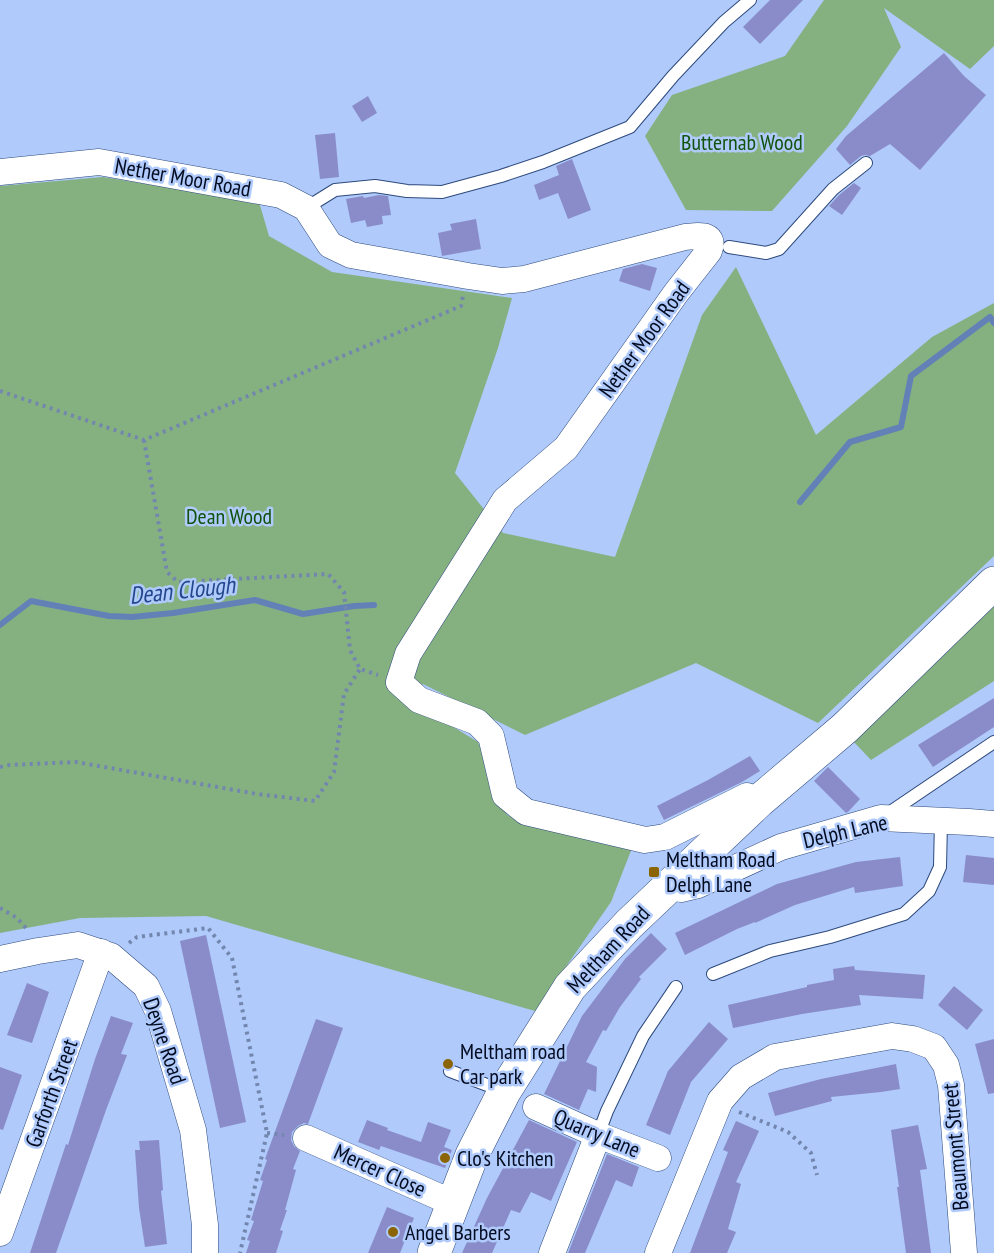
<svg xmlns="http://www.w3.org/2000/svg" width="994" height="1253" font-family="'PT Sans Narrow',sans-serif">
<rect width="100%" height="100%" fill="#afcafb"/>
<g fill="#85b180">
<path d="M 824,0 L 994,0 L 994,46 L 970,69 L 884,8 L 901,47 L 847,126 L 772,211 L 686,210 L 645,136 L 672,95 L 785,56 Z"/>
<path d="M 103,177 L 259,202 L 269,236 L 332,272 L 512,298 L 498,348 L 455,473 L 503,533 L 615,557 L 702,315 L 736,267 L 816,435 L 932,337 L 994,303 L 994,556 L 818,723 L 696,663 L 525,735 L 423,684 L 404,697 L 478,742 L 507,815 L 632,848 L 611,902 L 535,1011 L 206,916 L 80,918 L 0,933 L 0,186 Z"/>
<path d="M 994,601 L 994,681 L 871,760 L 853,741 Z"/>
</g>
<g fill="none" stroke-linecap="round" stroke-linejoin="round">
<g stroke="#6381b7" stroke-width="6">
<path d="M 800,502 L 850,442 L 901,427 L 911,376 L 990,317 L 994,323"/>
<path d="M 0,625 L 31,601 L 109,616 L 132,617 L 173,613 L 255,600 L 303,614 L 354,606 L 374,605"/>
</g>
</g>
<g fill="#8a8cca">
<path d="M 770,0 L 803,0 L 760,44 L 743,27 Z"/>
<path d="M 944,53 L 964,76 L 986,95 L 920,170 L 890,144 L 870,156 L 865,155 L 861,156 L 850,165 L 836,149 L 846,136 Z"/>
<path d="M 368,96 L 377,113 L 362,122 L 352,106 Z"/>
<path d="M 335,133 L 339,177 L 320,179 L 315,135 Z"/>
<path d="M 572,159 L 591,210 L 568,219 L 558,193 L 539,200 L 534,185 L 559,175 L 556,166 Z"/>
<path d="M 854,183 L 861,188 L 842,215 L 829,206 L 839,195 Z"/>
<path d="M 379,195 L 388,196 L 391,215 L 382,216 L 383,224 L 367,227 L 365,220 L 351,223 L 346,199 L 363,196 L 364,198 Z"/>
<path d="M 476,219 L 481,249 L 442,256 L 438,233 L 452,230 L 450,224 Z"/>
<path d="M 642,264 L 657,268 L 650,291 L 619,281 L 623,269 Z"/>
<path d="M 994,698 L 994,727 L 933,767 L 918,745 Z"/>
<path d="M 750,756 L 760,771 L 742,782 L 664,820 L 657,806 L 708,780 Z"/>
<path d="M 828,767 L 860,799 L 848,812 L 846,813 L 814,781 Z"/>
<path d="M 966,855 L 994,858 L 994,885 L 963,882 Z"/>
<path d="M 900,857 L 903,886 L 855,893 L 854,887 L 795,905 L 755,923 L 755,922 L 737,929 L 685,955 L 675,933 L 777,884 L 856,862 Z"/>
<path d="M 651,933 L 667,949 L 639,977 L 641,979 L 620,1007 L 606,1031 L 603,1030 L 586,1062 L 597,1067 L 596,1092 L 588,1089 L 579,1110 L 544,1094 L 582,1016 L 625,959 Z"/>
<path d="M 206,935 L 246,1122 L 220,1128 L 180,941 Z"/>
<path d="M 854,966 L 855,970 L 925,975 L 923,999 L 859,995 L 861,1005 L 802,1014 L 733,1028 L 728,1005 L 807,987 L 807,985 L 834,980 L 833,969 Z"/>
<path d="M 27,983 L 49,992 L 32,1043 L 7,1035 Z"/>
<path d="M 954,986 L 983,1010 L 967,1030 L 938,1005 Z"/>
<path d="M 111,1016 L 133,1023 L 121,1054 L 127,1055 L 106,1110 L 56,1253 L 30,1253 L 66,1144 L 68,1145 L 95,1059 Z"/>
<path d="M 316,1019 L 343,1028 L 308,1124 L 304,1123 L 298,1126 L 292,1132 L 291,1140 L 294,1146 L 300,1151 L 293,1169 L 296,1170 L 285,1210 L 287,1210 L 280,1230 L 283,1231 L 276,1253 L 246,1253 L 250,1241 L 247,1240 L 254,1221 L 251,1220 L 263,1181 L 260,1180 L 267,1160 L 265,1159 Z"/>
<path d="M 709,1022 L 728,1039 L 691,1082 L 670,1135 L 646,1125 L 668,1071 Z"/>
<path d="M 994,1039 L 994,1093 L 988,1094 L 975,1044 Z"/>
<path d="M 896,1064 L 900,1089 L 881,1092 L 831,1097 L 832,1101 L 775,1116 L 768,1093 L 821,1079 Z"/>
<path d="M 0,1067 L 22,1075 L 3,1130 L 0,1129 Z"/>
<path d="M 367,1120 L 388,1128 L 387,1130 L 421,1142 L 428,1122 L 451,1130 L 444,1147 L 452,1150 L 445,1168 L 381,1146 L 379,1150 L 358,1142 Z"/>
<path d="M 529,1120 L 577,1142 L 551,1201 L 531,1192 L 520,1213 L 511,1210 L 492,1253 L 462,1253 L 487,1198 Z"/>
<path d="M 736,1121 L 759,1131 L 736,1182 L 741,1184 L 728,1229 L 736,1232 L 727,1253 L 690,1253 L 728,1152 L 723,1150 Z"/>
<path d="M 918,1125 L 927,1169 L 920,1170 L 931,1253 L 906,1253 L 897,1187 L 899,1187 L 891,1130 Z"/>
<path d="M 159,1140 L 163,1190 L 161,1191 L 167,1244 L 145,1247 L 139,1208 L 135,1150 L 140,1150 L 139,1141 Z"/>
<path d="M 607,1154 L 639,1167 L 632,1187 L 616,1180 L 585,1253 L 568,1253 Z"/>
<path d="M 387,1207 L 414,1218 L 400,1253 L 368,1253 Z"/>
</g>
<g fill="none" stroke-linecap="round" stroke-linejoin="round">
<g stroke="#2e4a7d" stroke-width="14">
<g id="service">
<path d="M 306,208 L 335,190 L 375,186 L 407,191 L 442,192 L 501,176 L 543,162 L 630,127 L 673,76 L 724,22 L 750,0"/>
<path d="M 729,247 L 766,253 L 779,249 L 833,189 L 866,163"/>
<path d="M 886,815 L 994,742"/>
<path d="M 713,974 L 770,951 L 830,937 L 904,914 L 929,891 L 940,867 L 941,821"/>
<path d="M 450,1071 L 503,1091"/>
<path d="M 598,1135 L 607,1111 L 643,1036 L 676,987"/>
</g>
</g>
<g stroke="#2e4a7d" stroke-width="27">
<g id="minor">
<path d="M 0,172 L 99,162 L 281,195 L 306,208 L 330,245 L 351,255 L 468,276 L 502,281 L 524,279 L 685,237 C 698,236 716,232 709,251 L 676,293 L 566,448 L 505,500 L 408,654 L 399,682 L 419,700 L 477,722 L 491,736 L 505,795 L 526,812 L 645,840 L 665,837 L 747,796 L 759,801"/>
<path d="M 671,884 L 681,889 L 698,885 L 781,847 L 881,818 L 969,822 L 994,824"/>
<path d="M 0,959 L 38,951 L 78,945 L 111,956 L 146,986 L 158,1011 L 193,1130 L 205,1225 L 205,1253"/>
<path d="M 536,1107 L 598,1135 L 658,1158"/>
<path d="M 306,1138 L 453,1203"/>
<path d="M 0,1233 L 101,952"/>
<path d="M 552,1253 L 598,1135"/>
<path d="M 658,1253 L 720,1101 L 741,1077 L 775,1057 L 892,1036 L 913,1039 L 934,1047 L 946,1065 L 951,1085 L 964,1253"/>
</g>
</g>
<g stroke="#2e4a7d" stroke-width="34">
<path id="secondary" d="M 434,1253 L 472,1155 L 504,1092 L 570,987 L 629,924 L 759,801 L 845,728 L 994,583"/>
</g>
<g stroke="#7387ae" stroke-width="4" stroke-dasharray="3 4.5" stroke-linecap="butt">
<path d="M 0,391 L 144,440 L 461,306 L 463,296"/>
<path d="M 144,440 L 167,572 L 178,582 L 328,574 L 344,592 L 350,650 L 360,669 L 378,675"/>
<path d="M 0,767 L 9,765 L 76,762 L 257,794 L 315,801 L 334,772 L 344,694 L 360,669"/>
<path d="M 0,908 L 17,918 L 27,929"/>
<path d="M 129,943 L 137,937 L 208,928 L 232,958 L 267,1133 L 240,1253"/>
<path d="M 739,1112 L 788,1132 L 811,1153 L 817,1175"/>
<path d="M 267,1133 L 284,1135"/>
</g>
<use href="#service" stroke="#fff" stroke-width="12"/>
<use href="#minor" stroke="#fff" stroke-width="26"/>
<use href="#secondary" stroke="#fff" stroke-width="33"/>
</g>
<g fill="#8b6404" stroke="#afcafb" stroke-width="2">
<rect x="648" y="866" width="12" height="12" rx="3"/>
<circle cx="448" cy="1064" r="6"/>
<circle cx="445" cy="1158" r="6"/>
<circle cx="393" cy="1232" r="6"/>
</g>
<g text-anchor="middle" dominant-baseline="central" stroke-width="5" stroke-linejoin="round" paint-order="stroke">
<g font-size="22" fill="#11530b" stroke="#afcafb">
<text x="742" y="142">Butternab Wood</text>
<text x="229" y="516">Dean Wood</text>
</g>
<g font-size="22" fill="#030b20" stroke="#afcafb">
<text transform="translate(183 177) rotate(10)">Nether Moor Road</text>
<text transform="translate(644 339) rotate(-54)">Nether Moor Road</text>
<text transform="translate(845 831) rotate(-13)">Delph Lane</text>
<text transform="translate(608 949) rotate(-47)">Meltham Road</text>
<text transform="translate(165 1041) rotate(71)">Deyne Road</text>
<text transform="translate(51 1093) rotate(-70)">Garforth Street</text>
<text transform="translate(597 1133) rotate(23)">Quarry Lane</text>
<text transform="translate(955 1147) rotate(-95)">Beaumont Street</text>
<text transform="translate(380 1170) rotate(24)">Mercer Close</text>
</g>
<g font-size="22" fill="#030b20" stroke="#afcafb" text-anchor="start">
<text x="666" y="859">Meltham Road<tspan x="666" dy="25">Delph Lane</tspan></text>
<text x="460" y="1051">Meltham road<tspan x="460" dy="25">Car park</tspan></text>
<text x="457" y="1158">Clo's Kitchen</text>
<text x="405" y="1232">Angel Barbers</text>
</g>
<g font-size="24" font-style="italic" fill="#24478b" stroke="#afcafb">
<text transform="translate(182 590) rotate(-6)">Dean Clough</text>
</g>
</g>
</svg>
